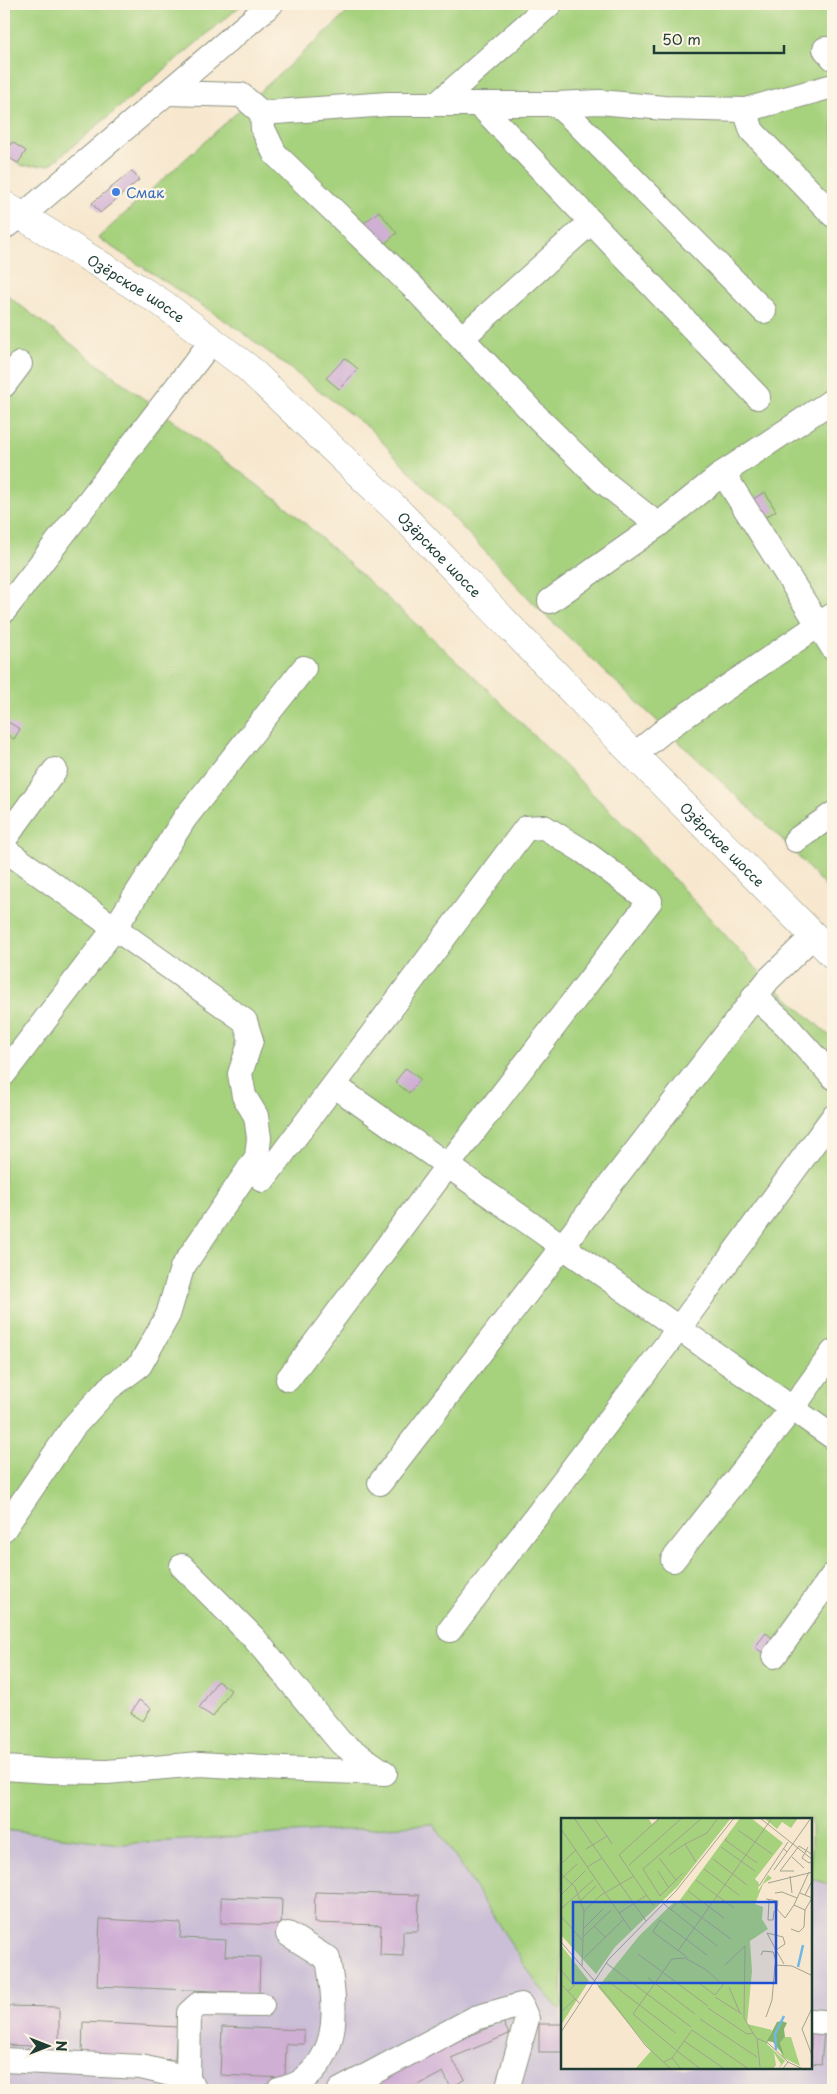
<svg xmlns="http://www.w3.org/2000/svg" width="837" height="2094" font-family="'Playpen Sans',sans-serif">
<rect width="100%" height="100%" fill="#fcf5e5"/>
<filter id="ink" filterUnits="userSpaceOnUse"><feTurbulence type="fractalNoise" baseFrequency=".02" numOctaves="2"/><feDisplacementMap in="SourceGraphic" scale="10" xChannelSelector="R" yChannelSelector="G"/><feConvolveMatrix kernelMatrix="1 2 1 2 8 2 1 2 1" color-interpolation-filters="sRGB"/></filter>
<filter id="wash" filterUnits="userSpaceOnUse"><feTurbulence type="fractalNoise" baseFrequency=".0096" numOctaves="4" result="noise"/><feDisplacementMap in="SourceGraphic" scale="20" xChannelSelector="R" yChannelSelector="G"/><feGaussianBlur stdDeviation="1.12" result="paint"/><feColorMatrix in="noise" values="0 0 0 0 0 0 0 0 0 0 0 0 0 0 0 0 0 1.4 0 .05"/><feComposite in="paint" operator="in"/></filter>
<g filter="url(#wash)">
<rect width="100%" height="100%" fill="#f7e7ce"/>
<path fill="#cabfd6" d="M 434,1824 L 537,1984 L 559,2010 L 562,2008 L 562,2068 L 811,2068 L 811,1878 L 833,1886 L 833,2090 L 4,2090 L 4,1830 L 120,1844 Z"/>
<g fill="#a6d17d" stroke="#628758">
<path d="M 4,4 L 243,4 L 50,165 L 23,166 L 4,154 Z"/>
<path d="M 357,4 L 833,4 L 833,895 L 784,841 L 540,610 L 370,429 L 238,329 L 98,238 Z"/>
<path d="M 4,293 L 289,509 L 480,682 L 626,827 L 761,974 L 833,1039 L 833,1048 L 814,1073 L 833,1087 L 833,1886 L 811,1878 L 811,1819 L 562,1819 L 562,2008 L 560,2010 L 537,1984 L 434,1824 L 120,1844 L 4,1830 Z"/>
</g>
<g id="blocks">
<g fill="#d0afd5">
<path d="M 12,142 L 26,151 L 18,163 L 4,155 Z"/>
<path d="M 132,171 L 139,180 L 100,213 L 92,203 Z"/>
<path d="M 379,211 L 397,233 L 382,246 L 363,224 Z"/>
<path d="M 345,358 L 358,369 L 339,389 L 326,378 Z"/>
<path d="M 765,492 L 776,511 L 764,518 L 753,499 Z"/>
<path d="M 8,722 L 20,729 L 14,739 L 4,732 Z"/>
<path d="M 406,1068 L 420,1079 L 409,1093 L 395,1082 Z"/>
<path d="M 766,1633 L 780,1644 L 769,1658 L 755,1647 Z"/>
<path d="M 217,1681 L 231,1690 L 213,1717 L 199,1708 Z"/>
<path d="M 139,1700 L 151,1708 L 143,1721 L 131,1713 Z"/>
<path d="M 315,1892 L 419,1895 L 418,1931 L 403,1931 L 403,1956 L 380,1955 L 381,1925 L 314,1923 Z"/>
<path d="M 221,1897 L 282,1899 L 281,1925 L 221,1923 Z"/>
<path d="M 100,1919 L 181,1923 L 180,1938 L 226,1940 L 225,1956 L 260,1957 L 259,1993 L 97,1986 Z"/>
<path d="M 4,2006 L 59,2007 L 59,2047 L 4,2045 Z"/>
<path d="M 83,2022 L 177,2027 L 175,2060 L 82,2055 Z"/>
<path d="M 503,2022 L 509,2034 L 451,2058 L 465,2079 L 451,2088 L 443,2072 L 409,2090 L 380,2090 L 375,2080 L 445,2046 Z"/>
<rect x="539" y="2024" width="23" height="28"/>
<path d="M 222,2027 L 304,2030 L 304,2044 L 286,2044 L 285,2078 L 220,2075 Z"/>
<path d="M 811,2033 L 824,2034 L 821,2064 L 811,2063 Z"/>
</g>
</g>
</g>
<g filter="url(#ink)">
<use href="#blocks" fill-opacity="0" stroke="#8b9281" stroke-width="1"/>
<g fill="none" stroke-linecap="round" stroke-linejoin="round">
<g stroke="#8b9281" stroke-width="26">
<g id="minor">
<path d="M 825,49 L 833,58"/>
<path d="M 167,93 L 241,95 L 262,113 L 388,104 L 556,104 L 600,102 L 664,108 L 745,110 L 833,86"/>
<path d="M 437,104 L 550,4"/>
<path d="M 479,104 L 758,397"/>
<path d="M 556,104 L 576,122 L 764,311"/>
<path d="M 745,110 L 752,131 L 833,215"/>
<path d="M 262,113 L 263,129 L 275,154 L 413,287 L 542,422 L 600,479 L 658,525"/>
<path d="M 4,227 L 21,217 L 42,199 L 271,4"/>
<path d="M 463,337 L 591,222"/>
<path d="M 4,385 L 20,364"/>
<path d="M 723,473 L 833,648"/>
<path d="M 550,601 L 658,525 L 723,473 L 833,400"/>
<path d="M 4,611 L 212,341"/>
<path d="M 634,755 L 666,729 L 833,615"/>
<path d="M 4,840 L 55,770"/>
<path d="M 796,840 L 833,814"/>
<path d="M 4,849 L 245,1021 L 251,1040 L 240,1074 L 244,1096 L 256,1116 L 259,1138 L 257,1157 L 182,1268 L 168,1315 L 140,1365 L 109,1388 L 74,1426 L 4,1529"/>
<path d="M 754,996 L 785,1024 L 833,1077"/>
<path d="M 4,1074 L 115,928 L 185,818 L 304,668"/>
<path d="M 335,1086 L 833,1437"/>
<path d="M 263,1180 L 526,828 L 544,827 L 583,851 L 650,901 L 448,1165 L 288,1379"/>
<path d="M 380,1483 L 768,980 L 813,936"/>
<path d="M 673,1560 L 797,1402 L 833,1352"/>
<path d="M 450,1630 L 679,1328 L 833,1117"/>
<path d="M 774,1656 L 833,1575"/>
<path d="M 4,1768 L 49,1771 L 107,1772 L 200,1764 L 282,1769 L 385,1773 L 341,1743 L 254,1638 L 182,1566"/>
<path d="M 811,2021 L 833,2023"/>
<path d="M 4,2060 L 141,2067 L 188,2078 L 195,2090"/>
<path d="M 188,2078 L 189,2013 L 199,2004 L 262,2005"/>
<path d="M 279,2090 C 285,2088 294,2086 300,2082 C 343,2052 335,2003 328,1959 L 288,1934"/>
<path d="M 340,2090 L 475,2018 L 521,2005 L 527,2019 L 507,2090"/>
</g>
</g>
<g stroke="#8b9281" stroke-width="29">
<g id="major">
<path id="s1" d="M 4,205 L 162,303 L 247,367 L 398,511 L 634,755 L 833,955"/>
</g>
</g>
<use href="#minor" stroke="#fff" stroke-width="24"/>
<use href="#major" stroke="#fff" stroke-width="28"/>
</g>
</g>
<circle fill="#3f7fe0" stroke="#fcf5e5" stroke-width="2" cx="116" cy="192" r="5"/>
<g text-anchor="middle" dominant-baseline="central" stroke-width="4.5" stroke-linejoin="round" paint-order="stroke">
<g font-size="14" fill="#366cbe" stroke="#fcf5e5" text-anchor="start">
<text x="126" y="192">Смак</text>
</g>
<g font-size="14" fill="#1f3d34" stroke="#fcf5e5">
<text stroke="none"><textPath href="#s1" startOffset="156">Озёрское шоссе</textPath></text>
<text stroke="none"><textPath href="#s1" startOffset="561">Озёрское шоссе</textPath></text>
<text stroke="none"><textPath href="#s1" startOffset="966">Озёрское шоссе</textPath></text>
</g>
</g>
<g transform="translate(561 1818)">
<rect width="251" height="251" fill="#f7e7ce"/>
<path d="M 0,0 L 87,0 L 91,6 L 98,0 L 170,0 L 116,69 L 54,129 L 35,156 L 0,117 ZM 179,0 L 190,0 L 222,25 L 194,61 L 198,65 L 197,73 L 207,57 L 211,60 L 202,66 L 194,86 L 202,89 L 201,101 L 207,111 L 189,123 L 191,153 L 186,206 L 211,212 L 206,226 L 224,243 L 217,251 L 220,246 L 213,235 L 215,247 L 212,251 L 74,251 L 90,233 L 37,169 L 78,118 L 113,84 L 116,86 ZM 203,0 L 237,0 L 230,10 L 221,4 L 216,11 ZM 0,127 L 28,163 L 0,207 ZM 224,219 L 230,219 L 239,248 L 221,239 L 219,225 Z" fill="#a6d17d"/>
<path d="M 221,203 L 226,205 L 223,211 L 224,219 L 219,225 L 223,238 L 212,224 L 206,223 L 216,204 Z" fill="#84b36c"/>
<path fill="none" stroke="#6fb7e7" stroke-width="2.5" d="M 237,149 L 242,127M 215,232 L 214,216 L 223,198"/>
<path fill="none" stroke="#a1a390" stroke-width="1" d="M 13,0 L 85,103M 33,0 L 46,18M 199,0 L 252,42M 0,11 L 70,112M 177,12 L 211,36M 166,20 L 164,22 L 196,45M 160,29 L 194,53M 247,29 L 241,40 L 248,45 L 252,43M 25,31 L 46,18 L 51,26M 226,34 L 250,0M 108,37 L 124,26M 231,39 L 243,50M 98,40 L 115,62M 152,41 L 186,67M 135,44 L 124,26 L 146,15 L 157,0M 0,46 L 15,32M 68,47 L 121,0M 26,49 L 41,40M 143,51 L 178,77M 213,52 L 226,34 L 222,30M 97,53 L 108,70M 233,53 L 219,53 L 238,28 L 252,37M 122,55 L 99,78 L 82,51 L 141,0M 0,56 L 14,69 L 23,93 L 21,148M 229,58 L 231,75M 0,61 L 16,46M 135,62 L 173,90M 207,65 L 252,54M 198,68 L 227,24M 127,73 L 163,100M 214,75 L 221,74 L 236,80M 239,75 L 251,80 L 244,92M 0,77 L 24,53M 244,77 L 252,61M 205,81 L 217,83 L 216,91 L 224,100 L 233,87M 208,82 L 207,102 L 212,102 L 213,93M 17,85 L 35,68M 103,86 L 156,128M 93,88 L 58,37 L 99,0M 0,91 L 32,62M 109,92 L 118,83 L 170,121M 23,93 L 40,77 L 73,58M 58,95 L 86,77M 0,98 L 21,122M 33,108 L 45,120M 22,111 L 42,91M 230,111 L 238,114 L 243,109 L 244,92 L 233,87 L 248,54M 22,119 L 50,92M 0,124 L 50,182 L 84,227 L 111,252M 215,132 L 206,115 L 222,119 L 224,126 L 215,132 L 223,146M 117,133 L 211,0M 77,136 L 147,188M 200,137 L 202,133 L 212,134 L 216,145M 126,139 L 92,114 L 99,102 L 146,137M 23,140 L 63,101M 45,145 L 130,209M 164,147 L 184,128 L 183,200 L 195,220 L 207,225 L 227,244M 0,152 L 13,168 L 7,173M 87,160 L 134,196M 47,163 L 115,215M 0,166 L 19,186M 168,169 L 179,195M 154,179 L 181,196M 252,188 L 241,211 L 252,240M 147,190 L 186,216 L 193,215M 0,194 L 14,181M 205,199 L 211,182 L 214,147 L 231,148 L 252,158M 139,201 L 196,239M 0,214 L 48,141 L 115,73 L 173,0M 196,221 L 199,249M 123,223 L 165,252M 115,232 L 72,196 L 111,141 L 124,140 L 144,151 L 162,167 L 154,177 L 138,165M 116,233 L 141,252M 111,240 L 131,212 L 189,252M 103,244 L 111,240 L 121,252M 221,252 L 227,244 L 244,252"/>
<path fill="#1d4ed8" fill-opacity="0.15" stroke="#1d4ed8" stroke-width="2.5" d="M 12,84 L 215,84 L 215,165 L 12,165 Z"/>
<rect width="251" height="251" fill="none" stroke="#1f3d34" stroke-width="2.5"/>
</g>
<rect width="837" height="2094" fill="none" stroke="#fcf5e5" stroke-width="20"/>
<g transform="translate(48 2046) rotate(90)" stroke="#fcf5e5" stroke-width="4" paint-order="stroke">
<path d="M0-4L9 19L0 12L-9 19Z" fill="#1f3d34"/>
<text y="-8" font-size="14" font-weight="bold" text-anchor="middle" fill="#1f3d34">N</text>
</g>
<path d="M654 45v8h130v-8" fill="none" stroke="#1f3d34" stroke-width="2.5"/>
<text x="662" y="45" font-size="15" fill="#1f3d34" stroke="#fcf5e5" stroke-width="4" paint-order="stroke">50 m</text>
</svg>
